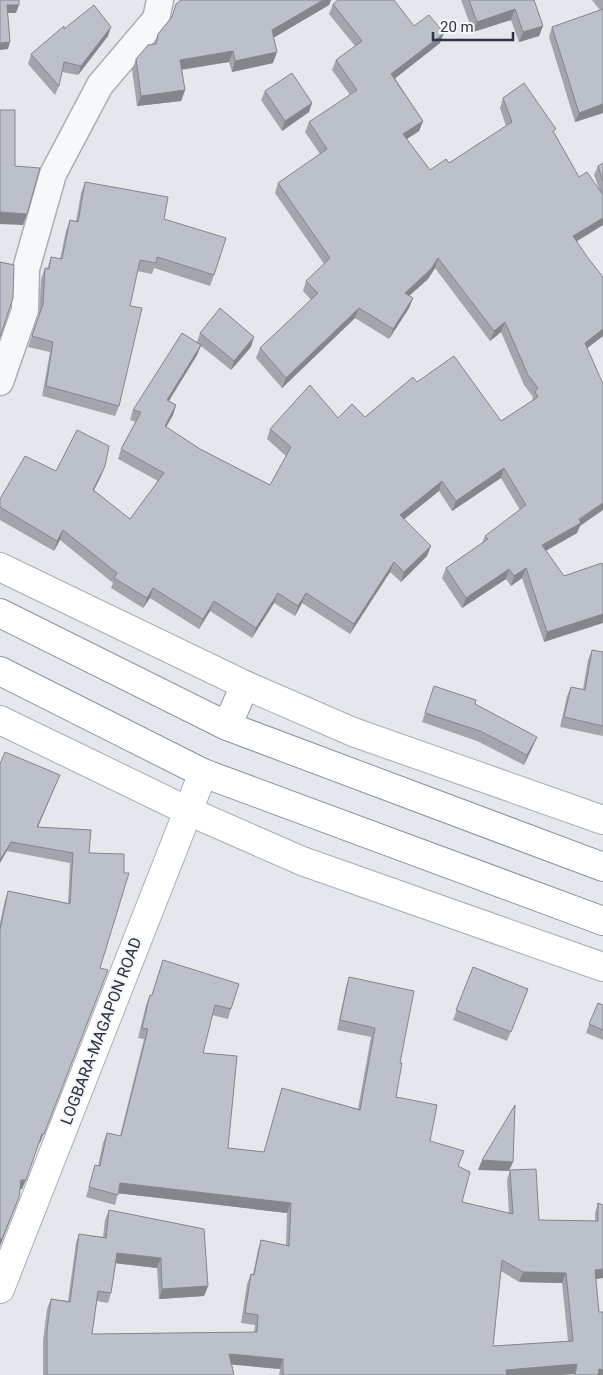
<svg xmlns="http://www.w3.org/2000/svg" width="603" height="1375" font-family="Roboto,sans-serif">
<rect width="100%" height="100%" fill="#e4e7ec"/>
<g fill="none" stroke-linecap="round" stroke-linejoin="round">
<g stroke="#a9aeb7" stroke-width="29">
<path id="street" d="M 0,382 L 25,310 L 26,269 L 53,174 L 100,85 L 156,19 L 160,0"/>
</g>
<g stroke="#a9aeb7" stroke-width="30">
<g id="secondary">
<path d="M 0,567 L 245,685 L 353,732 L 603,820"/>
<path d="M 0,720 L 188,811 L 302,861 L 603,967"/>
<path d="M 0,1289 L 203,773"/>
</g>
</g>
<g stroke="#8b94a3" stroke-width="30">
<g id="highway">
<path d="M 0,613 L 227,726 L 603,867"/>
<path d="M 0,671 L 203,773 L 603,921"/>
<path d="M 227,726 L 245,685"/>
</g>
</g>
<use href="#street" stroke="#f7f8fa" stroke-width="26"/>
<use href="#secondary" stroke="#fff" stroke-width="28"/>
<use href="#highway" stroke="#fff" stroke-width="28"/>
</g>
<g fill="#a1a5ae" fill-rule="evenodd">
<path d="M 181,0 L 331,0 L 329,5 L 273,38 L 273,63 L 232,72 L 229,62 L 182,70 L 185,90 L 181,101 L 137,106 L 132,70 L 136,59 L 154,44 L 158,34 L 171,18 Z"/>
<path d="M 461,0 L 534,0 L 543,26 L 539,36 L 519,42 L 511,20 L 473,32 Z"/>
<path d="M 592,0 L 603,0 L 603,113 L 575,122 L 549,37 L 552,27 L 600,10 Z"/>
<path d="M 333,4 L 414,26 L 440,43 L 395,78 L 423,121 L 419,131 L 407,139 L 430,170 L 449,163 L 506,126 L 500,108 L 503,98 L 555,134 L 579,177 L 600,191 L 594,175 L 598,166 L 603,163 L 603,225 L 577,241 L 603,336 L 587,348 L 580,526 L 577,533 L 546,551 L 564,576 L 602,563 L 544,642 L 522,578 L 511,586 L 506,579 L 462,608 L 442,578 L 446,568 L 482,543 L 485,536 L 520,510 L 501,478 L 452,511 L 439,491 L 404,519 L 427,556 L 401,582 L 390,572 L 350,634 L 302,603 L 295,616 L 274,603 L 252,638 L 210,611 L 199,629 L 150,598 L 143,608 L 111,588 L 113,583 L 60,540 L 54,551 L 0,520 L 0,499 L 56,471 L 105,466 L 101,476 L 94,490 L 130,519 L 158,481 L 118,459 L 121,449 L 136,422 L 130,420 L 133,410 L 197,342 L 200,333 L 251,347 L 231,370 L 201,346 L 197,355 L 169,401 L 176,405 L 173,415 L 166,427 L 200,449 L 270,485 L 286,456 L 267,439 L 270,429 L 338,418 L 365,417 L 417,382 L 501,421 L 532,401 L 533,397 L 524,385 L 501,332 L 490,341 L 435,268 L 428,279 L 409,296 L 413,298 L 409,308 L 389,339 L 355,318 L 282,388 L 256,358 L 260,348 L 311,300 L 303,291 L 306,281 L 324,264 L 275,193 L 278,183 L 320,154 L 305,132 L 309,122 L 350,95 L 332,70 L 336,60 L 355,46 L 329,14 Z"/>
<path d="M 64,29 L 108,36 L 78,75 L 62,72 L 59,86 L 55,95 L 28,64 L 31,54 Z"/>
<path d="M 265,91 L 312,103 L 309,112 L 282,131 L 261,100 Z"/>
<path d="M 85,182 L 164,219 L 214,275 L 210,286 L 154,268 L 152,274 L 137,271 L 130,306 L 119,406 L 115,416 L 42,396 L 50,352 L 28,347 L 39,315 L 41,279 L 45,268 L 47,269 L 51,257 L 60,259 L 66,231 L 70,220 L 76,221 L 81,193 Z"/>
<path d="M 592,650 L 603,652 L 603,736 L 560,727 L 567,696 L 571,687 L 583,689 L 588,660 Z"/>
<path d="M 434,686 L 475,704 L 537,737 L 533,746 L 524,765 L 477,741 L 422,722 Z"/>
<path d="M 0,764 L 56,784 L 38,827 L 91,830 L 40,1143 L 39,1143 L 22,1189 L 20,1189 L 19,1197 L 0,1246 L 0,923 L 5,900 L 8,891 L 68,903 L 70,863 L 7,851 Z"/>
<path d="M 163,960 L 231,1009 L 228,1019 L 212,1015 L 203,1053 L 228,1148 L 264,1152 L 279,1098 L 282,1088 L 358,1109 L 371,1037 L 337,1030 L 346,987 L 349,977 L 400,1063 L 396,1097 L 430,1141 L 458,1166 L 462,1202 L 509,1213 L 507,1180 L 510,1170 L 539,1220 L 595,1221 L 595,1213 L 598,1203 L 603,1205 L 596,1279 L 603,1375 L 573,1375 L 574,1374 L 560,1375 L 279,1375 L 280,1369 L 232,1364 L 234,1375 L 43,1375 L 43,1341 L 47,1309 L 51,1299 L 68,1301 L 76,1243 L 79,1234 L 103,1237 L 105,1220 L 109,1210 L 208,1286 L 204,1296 L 159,1299 L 157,1268 L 116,1263 L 111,1293 L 108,1303 L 97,1301 L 92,1334 L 254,1332 L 255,1325 L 241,1323 L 247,1284 L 251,1274 L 253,1274 L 258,1250 L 261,1240 L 286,1245 L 287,1213 L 118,1193 L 115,1205 L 86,1197 L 95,1165 L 98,1166 L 103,1143 L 107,1133 L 120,1136 L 144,1039 L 138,1038 L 146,1005 L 150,995 L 152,995 ZM 501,1271 L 519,1282 L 562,1283 L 568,1341 L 493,1346 Z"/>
<path d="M 473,967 L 528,989 L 507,1041 L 453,1020 Z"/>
<path d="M 603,1005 L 603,1040 L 586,1033 L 589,1024 Z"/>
</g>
<g fill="#83868d">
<path d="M 323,0 L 331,0 L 329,5 L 268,41 L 272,30 Z"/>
<path d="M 7,5 L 19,5 L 16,13 L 4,13 Z"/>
<path d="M 515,9 L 511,20 L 473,32 L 477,22 Z"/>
<path d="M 543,26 L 539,36 L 519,42 L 523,32 Z"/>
<path d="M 111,27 L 108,36 L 78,75 L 81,66 Z"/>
<path d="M 444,33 L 440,43 L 388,84 L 391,74 Z"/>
<path d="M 10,42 L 8,49 L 0,50 L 0,43 Z"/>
<path d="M 233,51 L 229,62 L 176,70 L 180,60 Z"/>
<path d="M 277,52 L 273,63 L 232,72 L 235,61 Z"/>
<path d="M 185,90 L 181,101 L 137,106 L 141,96 Z"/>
<path d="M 312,103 L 309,112 L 282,131 L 285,121 Z"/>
<path d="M 603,104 L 603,113 L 575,122 L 579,113 Z"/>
<path d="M 423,121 L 419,131 L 399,144 L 403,134 Z"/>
<path d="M 0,212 L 27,214 L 23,225 L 0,224 Z"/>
<path d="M 603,218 L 603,225 L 569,246 L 573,236 Z"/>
<path d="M 438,258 L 435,268 L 428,279 L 401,303 L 405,293 Z"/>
<path d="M 413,298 L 409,308 L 389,339 L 393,329 Z"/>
<path d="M 359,308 L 355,318 L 282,388 L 286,378 Z"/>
<path d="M 505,322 L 501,332 L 490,341 L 494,331 Z"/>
<path d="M 603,329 L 603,336 L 581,353 L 585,343 Z"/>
<path d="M 254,337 L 251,347 L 231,370 L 234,361 Z"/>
<path d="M 201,345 L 197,355 L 163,410 L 167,400 Z"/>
<path d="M 176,405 L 173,415 L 161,436 L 165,426 Z"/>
<path d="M 105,466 L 101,476 L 89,500 L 93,490 Z"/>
<path d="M 504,468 L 501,478 L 452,511 L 456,501 Z"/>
<path d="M 442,481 L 439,491 L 397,525 L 400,515 Z"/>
<path d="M 603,503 L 603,510 L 580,526 L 577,533 L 538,555 L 542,545 Z"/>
<path d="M 63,530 L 60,540 L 54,551 L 57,541 Z"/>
<path d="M 431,546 L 427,556 L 401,582 L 404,572 Z"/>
<path d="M 394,562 L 390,572 L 350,634 L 354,624 Z"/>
<path d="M 526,568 L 522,578 L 511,586 L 514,576 Z"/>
<path d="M 509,569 L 506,579 L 462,608 L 466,598 Z"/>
<path d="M 153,588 L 150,598 L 143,608 L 147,598 Z"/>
<path d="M 278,593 L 274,603 L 252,638 L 256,628 Z"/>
<path d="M 306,593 L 302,603 L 295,616 L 298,606 Z"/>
<path d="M 214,601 L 210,611 L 199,629 L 203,619 Z"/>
<path d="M 603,614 L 603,623 L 544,642 L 547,632 Z"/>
<path d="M 537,737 L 533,746 L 524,765 L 527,755 Z"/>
<path d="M 60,775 L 56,784 L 34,836 L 37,827 Z"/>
<path d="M 11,842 L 7,851 L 0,863 L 0,860 Z"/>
<path d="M 108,970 L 40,1143 L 39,1143 L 42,1134 Z"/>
<path d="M 482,1160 L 513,1162 L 509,1171 L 478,1170 Z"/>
<path d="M 21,1180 L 26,1180 L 22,1189 L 18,1189 Z"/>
<path d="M 120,1183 L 291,1203 L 287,1213 L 116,1193 Z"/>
<path d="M 19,1197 L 0,1246 L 0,1239 Z"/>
<path d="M 117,1253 L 161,1258 L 157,1268 L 113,1263 Z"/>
<path d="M 603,1269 L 603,1278 L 592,1280 L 595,1270 Z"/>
<path d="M 523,1272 L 566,1273 L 562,1283 L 519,1282 Z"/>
<path d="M 208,1286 L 204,1296 L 159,1299 L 162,1289 Z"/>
<path d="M 229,1354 L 283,1359 L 280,1369 L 225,1364 Z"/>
<path d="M 577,1364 L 574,1374 L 560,1375 L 504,1375 L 506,1370 Z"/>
<path d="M 599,1369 L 603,1370 L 603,1375 L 597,1375 Z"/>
</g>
<g fill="#bbc0ca" stroke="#83868d" fill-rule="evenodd">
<path d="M 0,0 L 19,0 L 19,5 L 7,5 L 10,42 L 0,43 Z"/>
<path d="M 181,0 L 323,0 L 272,30 L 277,52 L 235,61 L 233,51 L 180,60 L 185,90 L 141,96 L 136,59 L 148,45 L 156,44 L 158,34 L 172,17 L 176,4 Z"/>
<path d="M 338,0 L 394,0 L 414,26 L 429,15 L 444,33 L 391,74 L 423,121 L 403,134 L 430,170 L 446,159 L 449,163 L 512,122 L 503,98 L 524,83 L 556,129 L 553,131 L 579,177 L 587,172 L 603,195 L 603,218 L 573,236 L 588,258 L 603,277 L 603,329 L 585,343 L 603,384 L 603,503 L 579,519 L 581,523 L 542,545 L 564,576 L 602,563 L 603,567 L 603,614 L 547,632 L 526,568 L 514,576 L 509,569 L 466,598 L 446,568 L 488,539 L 485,536 L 526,505 L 504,468 L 456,501 L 442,481 L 400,515 L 431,546 L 404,572 L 394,562 L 354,624 L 306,593 L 298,606 L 278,593 L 256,628 L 214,601 L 203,619 L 153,588 L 147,598 L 114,578 L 117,573 L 63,530 L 57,541 L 0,507 L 0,499 L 25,456 L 56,471 L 77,430 L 109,446 L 105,466 L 93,490 L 130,519 L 164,473 L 121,449 L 141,412 L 133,410 L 182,333 L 201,345 L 167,400 L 176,405 L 165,426 L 200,449 L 270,485 L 291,447 L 270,429 L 310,385 L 338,418 L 352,404 L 365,417 L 413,377 L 417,382 L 454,356 L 501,421 L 538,397 L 535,392 L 538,388 L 528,375 L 505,322 L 494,331 L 438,258 L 431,269 L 405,293 L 413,298 L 393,329 L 359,308 L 286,378 L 260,348 L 318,293 L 306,281 L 330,258 L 278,183 L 327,149 L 309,122 L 357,90 L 336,60 L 362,41 L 333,4 Z"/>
<path d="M 469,0 L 534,0 L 543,26 L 523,32 L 515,9 L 477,22 Z"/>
<path d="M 94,5 L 111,27 L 81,66 L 64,62 L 59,86 L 31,54 L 64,26 L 64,29 Z"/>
<path d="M 603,9 L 603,104 L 579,113 L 552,27 Z"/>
<path d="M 292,73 L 312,103 L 285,121 L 265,91 Z"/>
<path d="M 0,110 L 15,110 L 15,166 L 40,168 L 27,214 L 0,212 Z"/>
<path d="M 603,163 L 603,181 L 598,166 Z"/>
<path d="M 85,182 L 168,197 L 164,219 L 226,238 L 214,275 L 157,257 L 156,263 L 140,260 L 130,306 L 142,308 L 119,406 L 46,386 L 53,342 L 32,336 L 43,304 L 45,268 L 49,269 L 51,257 L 62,259 L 70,220 L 78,222 Z"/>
<path d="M 0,262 L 14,265 L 13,298 L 0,337 Z"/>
<path d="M 220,308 L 254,337 L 234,361 L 200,333 Z"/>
<path d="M 592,650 L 603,652 L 603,726 L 564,717 L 571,687 L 585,690 Z"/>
<path d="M 434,686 L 476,700 L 475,704 L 537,737 L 527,755 L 480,731 L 425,713 Z"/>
<path d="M 5,752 L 60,775 L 37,827 L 91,830 L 89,853 L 124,854 L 124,873 L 129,873 L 100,968 L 108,970 L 44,1134 L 42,1134 L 26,1180 L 21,1180 L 19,1197 L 2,1239 L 0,1239 L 0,930 L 8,891 L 70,904 L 73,853 L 11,842 L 0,860 L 0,764 Z"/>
<path d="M 163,960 L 239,984 L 231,1009 L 215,1005 L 203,1053 L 237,1056 L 228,1148 L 264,1152 L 282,1088 L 360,1110 L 375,1028 L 340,1020 L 349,977 L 414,991 L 400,1063 L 402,1063 L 396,1097 L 437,1105 L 430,1141 L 464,1151 L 458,1166 L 470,1172 L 462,1202 L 513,1214 L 510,1170 L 536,1169 L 539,1220 L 598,1221 L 598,1203 L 603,1205 L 603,1269 L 595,1270 L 599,1312 L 603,1312 L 603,1370 L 599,1369 L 598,1375 L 575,1375 L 577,1364 L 506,1370 L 507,1375 L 283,1375 L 283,1359 L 229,1354 L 234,1375 L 47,1375 L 47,1331 L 51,1299 L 70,1302 L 79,1234 L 106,1238 L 109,1210 L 204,1229 L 208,1286 L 162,1289 L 161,1258 L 117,1253 L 111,1293 L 98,1291 L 92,1334 L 257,1332 L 258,1315 L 245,1313 L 251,1274 L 254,1275 L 261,1240 L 289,1246 L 291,1203 L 120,1183 L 118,1195 L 89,1187 L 95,1165 L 100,1166 L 107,1133 L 121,1136 L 148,1029 L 142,1028 L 150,995 L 152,995 ZM 502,1260 L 523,1272 L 566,1273 L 573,1341 L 493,1346 Z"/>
<path d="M 473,967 L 528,989 L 511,1032 L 456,1010 Z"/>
<path d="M 598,1003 L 603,1005 L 603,1030 L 589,1024 Z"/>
<path d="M 515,1105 L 513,1162 L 482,1160 Z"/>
</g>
<g text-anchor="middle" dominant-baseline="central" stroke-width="4" stroke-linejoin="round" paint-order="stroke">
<g font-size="16" fill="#2b3445" stroke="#f4f6f9">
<text transform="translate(101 1031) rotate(-69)">LOGBARA-MAGAPON ROAD</text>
</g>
</g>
<path d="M433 32v8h80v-8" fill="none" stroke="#2b3445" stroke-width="2.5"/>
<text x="440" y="32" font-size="15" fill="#2b3445" stroke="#f4f6f9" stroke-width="4" paint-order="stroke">20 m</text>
</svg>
